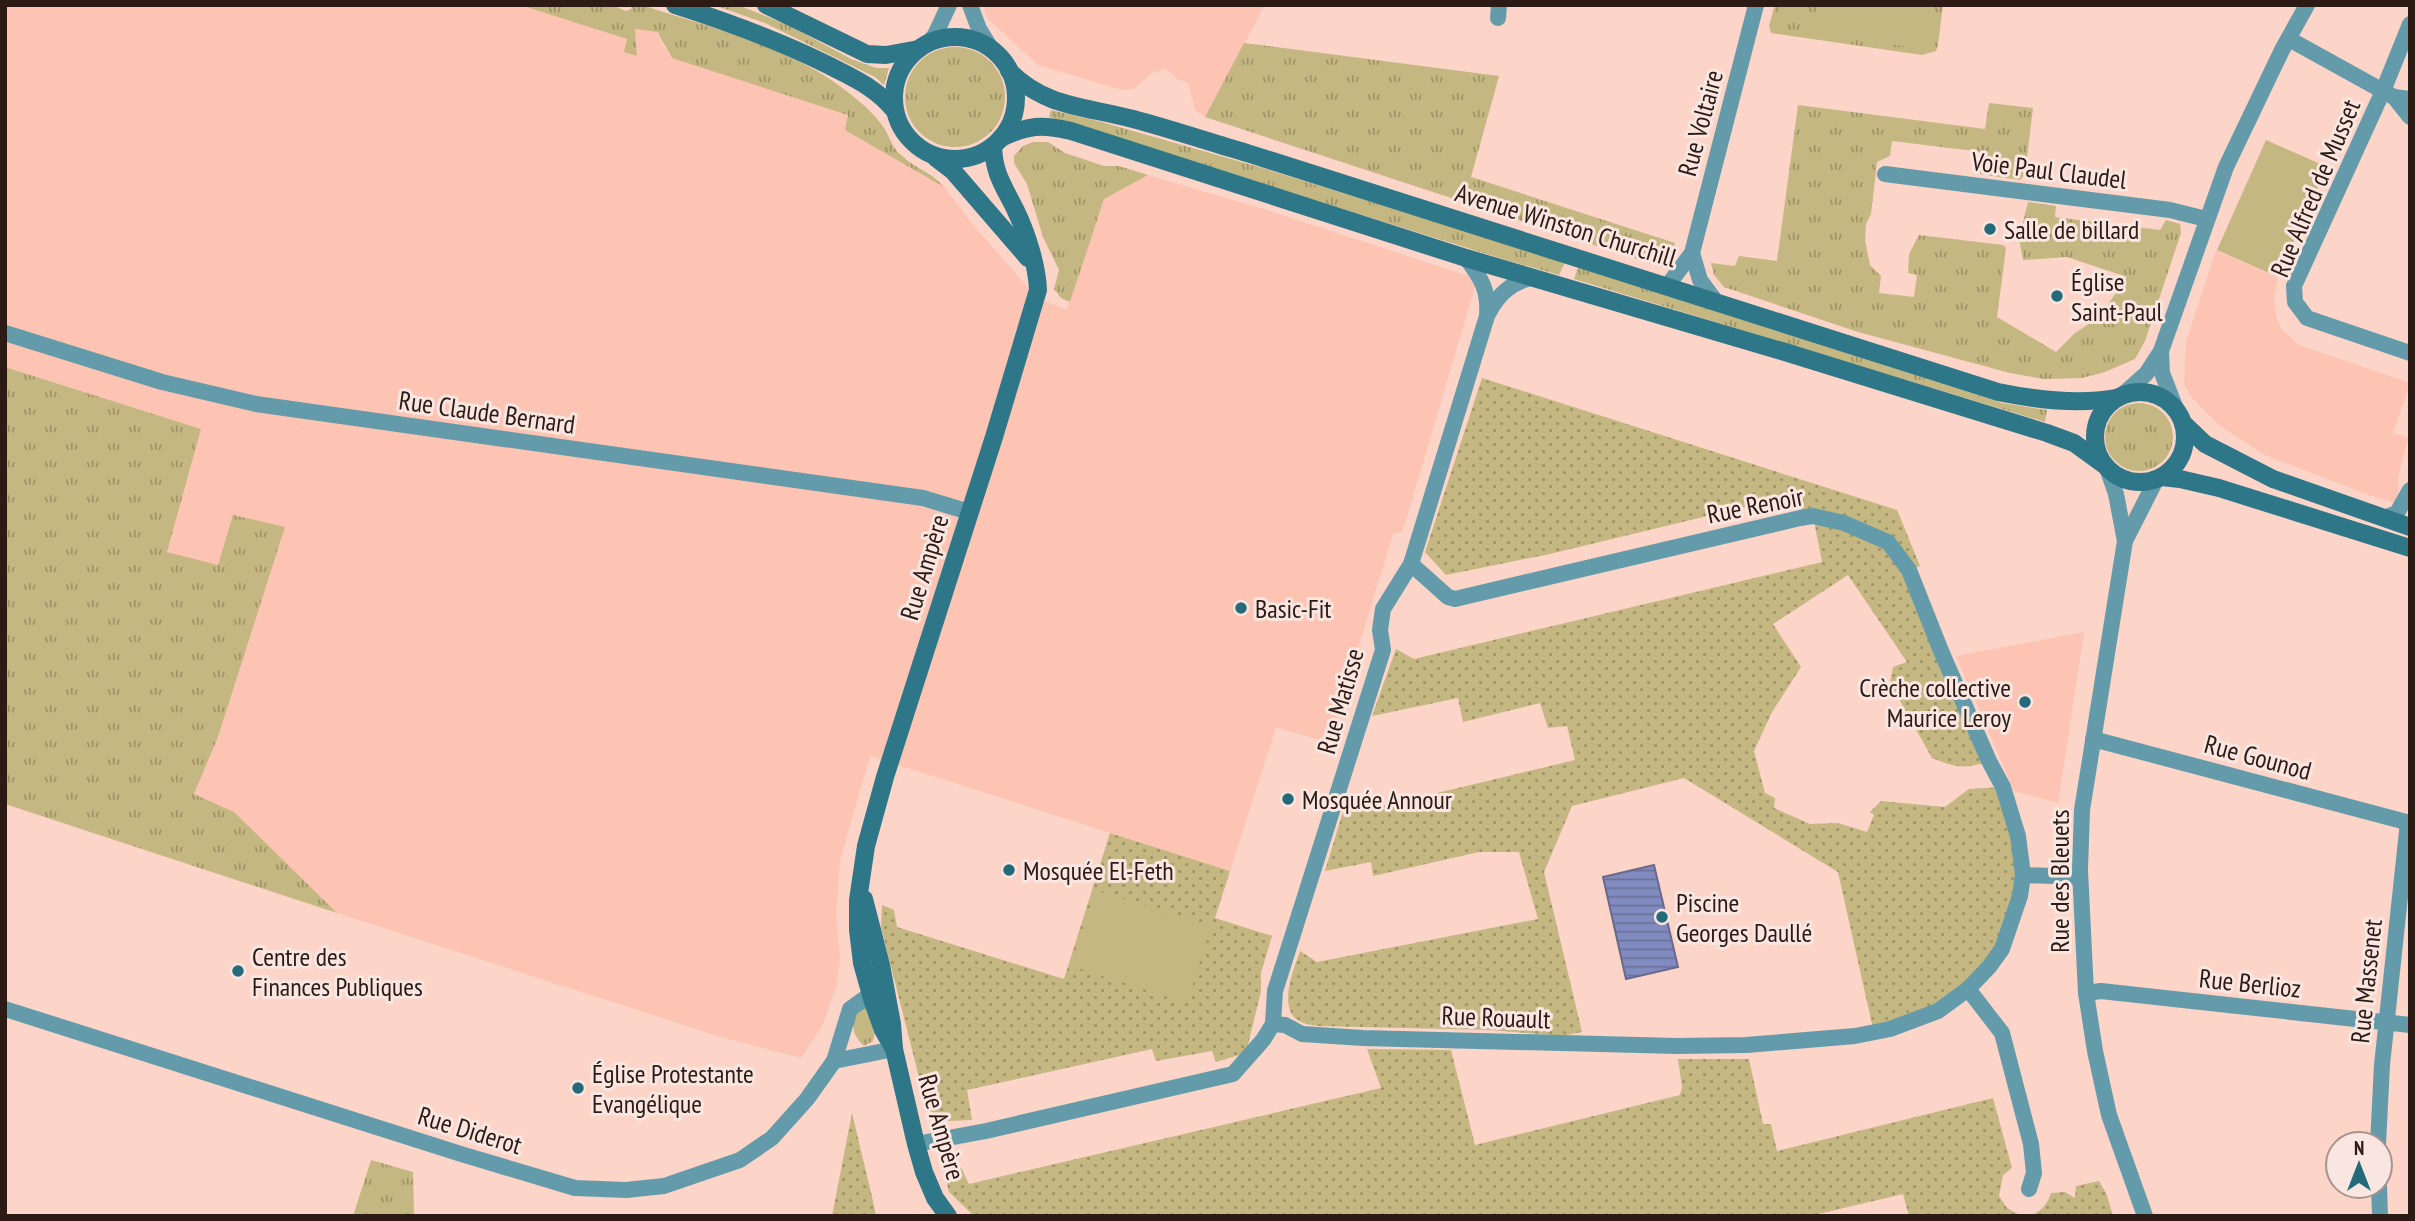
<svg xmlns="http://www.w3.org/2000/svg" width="2415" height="1221" font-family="'PT Sans Narrow',sans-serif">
<defs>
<pattern id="grass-tufts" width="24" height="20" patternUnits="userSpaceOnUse" patternTransform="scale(1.75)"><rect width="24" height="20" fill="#c4b781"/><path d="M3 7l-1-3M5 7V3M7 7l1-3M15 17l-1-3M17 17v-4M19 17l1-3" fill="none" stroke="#9f9468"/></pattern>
<pattern id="garden-dots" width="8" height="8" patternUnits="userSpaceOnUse" patternTransform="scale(1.75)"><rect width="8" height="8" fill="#c4b781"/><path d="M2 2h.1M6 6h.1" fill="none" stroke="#9f9468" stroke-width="1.8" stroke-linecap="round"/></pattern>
<pattern id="water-rules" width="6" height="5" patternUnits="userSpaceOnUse" patternTransform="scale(1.75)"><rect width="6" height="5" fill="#828bc0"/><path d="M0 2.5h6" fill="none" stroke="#6b719b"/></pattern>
</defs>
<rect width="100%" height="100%" fill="#fcd4c8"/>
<g fill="#fdc3b3">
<path d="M 5,5 L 520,5 L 627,39 L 637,55 L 635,28 L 658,32 L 663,47 L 849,115 L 846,130 L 944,187 L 975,227 L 1037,298 L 1067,310 L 1104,199 L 1148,175 L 1270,211 L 1468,276 L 1475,286 L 1407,517 L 1402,531 L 1393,534 L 1329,743 L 1276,727 L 1230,871 L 870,756 L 840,860 L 836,913 L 840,959 L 836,987 L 823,1024 L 801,1058 L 721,1037 L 337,913 L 234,812 L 194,794 L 218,737 L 285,527 L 218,565 L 167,552 L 201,429 L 5,367 Z"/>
<path d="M 983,5 L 1265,5 L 1205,117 L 1195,110 L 1188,82 L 1179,80 L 1166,69 L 1152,73 L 1133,89 L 1122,90 L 1038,65 L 987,18 Z"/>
<path d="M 2216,250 L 2278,278 L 2274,296 L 2276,316 L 2281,329 L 2299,345 L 2410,383 L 2393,433 L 2408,438 L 2398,478 L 2399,501 L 2396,503 L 2363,493 L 2263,454 L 2219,425 L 2191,397 L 2184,383 L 2186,342 Z"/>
<path d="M 2084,632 L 2058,803 L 2014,791 L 1956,656 Z"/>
</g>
<g fill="url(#grass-tufts)">
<path d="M 520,5 L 612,5 L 626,11 L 631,9 L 632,5 L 642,5 C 715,29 794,47 854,97 C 865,106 876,116 884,128 C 890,137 892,148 901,155 C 914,168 932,172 944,187 L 845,130 L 848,115 L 672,58 C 668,48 662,43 658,32 L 635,29 L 637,56 L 624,52 L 627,39 Z"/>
<path d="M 714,5 L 738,5 L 788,25 L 851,59 L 876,68 L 889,68 L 884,85 L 875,77 L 765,23 Z"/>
<path d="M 1775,5 L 1943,5 L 1938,45 L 1936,51 L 1922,55 L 1771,33 L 1769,26 Z"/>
<path d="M 1244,43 L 1499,76 L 1471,177 L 1675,243 L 1669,267 L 1664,268 L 1205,117 Z"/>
<circle cx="955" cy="97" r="50"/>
<path d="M 1989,103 L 2033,108 L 2025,174 L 2020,180 L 1980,174 L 1983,152 L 1892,141 L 1890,156 L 1877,162 L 1871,214 L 1866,224 L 1865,240 L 1870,265 L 1881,276 L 1879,293 L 1914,297 L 1917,275 L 1908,273 L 1909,254 L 1919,235 L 2003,245 L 2006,248 L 1997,317 L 2056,352 L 2074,334 L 2100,316 L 2127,277 L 2067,257 L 2023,260 L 2019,239 L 2028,202 L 2056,206 L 2055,217 L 2160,230 L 2166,220 L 2180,224 L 2181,233 L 2145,341 L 2135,359 L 2105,372 L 2082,378 L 2044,379 L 2010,373 L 1858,332 L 1724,287 L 1714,275 L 1711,263 L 1735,266 L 1739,256 L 1777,261 L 1798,105 L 1985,129 Z"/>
<path d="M 1051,110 L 1098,121 L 1259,167 L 1565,262 L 1559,275 L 1506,260 L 1049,117 Z"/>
<path d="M 1033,142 L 1048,142 L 1065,153 L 1104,166 L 1119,166 L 1148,175 L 1104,199 L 1070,302 L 1061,298 L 1054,289 L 1059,270 L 1043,237 L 1027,184 L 1014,163 L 1014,156 L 1023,146 Z"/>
<path d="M 1578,267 L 2002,403 L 2047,410 L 2045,422 L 1574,279 Z"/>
<path d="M 5,367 L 201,429 L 167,552 L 218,565 L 233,515 L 285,527 L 218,737 L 194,794 L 234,812 L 337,913 L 5,804 Z"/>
<circle cx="2139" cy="437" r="34"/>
<path d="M 867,1007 L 875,1032 L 873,1041 L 864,1046 C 853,1036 852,1028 854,1013 Z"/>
<path d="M 371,1160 L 413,1172 L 414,1216 L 353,1216 Z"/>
</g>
<g fill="url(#garden-dots)">
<path d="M 1482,378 L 1897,510 L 1920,566 L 1910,570 L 1989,761 C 1964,770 1955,767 1932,758 L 1890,683 L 1893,667 L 1907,662 L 1848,575 L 1773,624 L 1801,667 L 1772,712 L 1754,751 L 1765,793 L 1775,798 L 1774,808 L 1810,824 L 1838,823 L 1867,832 L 1874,815 L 1870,812 L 1881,801 L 1945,807 L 1969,789 L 2003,787 L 2023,875 L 2010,929 L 1968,989 L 1874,1033 L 1838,872 L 1684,778 L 1572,806 L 1544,872 L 1582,1032 L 1562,1036 L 1490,1030 L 1317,1026 C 1312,1025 1305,1024 1301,1022 C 1276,1010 1294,969 1300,951 L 1317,962 L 1538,919 L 1519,852 L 1479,852 L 1373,876 L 1371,862 L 1325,871 L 1348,795 L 1355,796 L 1366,810 L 1575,760 L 1567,726 L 1548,728 L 1540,703 L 1463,722 L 1458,698 L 1372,716 L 1396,649 L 1414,659 L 1822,562 L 1813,516 L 1800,508 L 1797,497 L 1786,497 L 1550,554 L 1446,575 L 1425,552 Z"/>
<path d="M 1110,833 L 1230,871 L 1215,918 L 1272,936 L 1261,973 L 1261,991 L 1246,1053 L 1216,1062 L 1212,1051 L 1156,1061 L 1152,1049 L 967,1090 L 972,1120 L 949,1121 L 931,1112 L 923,1093 L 881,927 L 882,905 L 894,910 L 897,927 L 1064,979 Z"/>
<path d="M 1367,1049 L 1451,1050 L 1475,1145 L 1680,1095 L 1682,1087 L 1678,1059 L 1749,1059 L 1763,1124 L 1771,1124 L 1777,1151 L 1993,1098 L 2012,1168 L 2003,1175 L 1999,1196 L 2007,1208 L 2022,1216 L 1909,1216 L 1903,1194 L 1810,1216 L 974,1216 L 949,1192 L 943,1168 L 959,1164 L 969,1184 L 1381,1088 Z"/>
<path d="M 852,1113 L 873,1201 L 876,1216 L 832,1216 Z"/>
<path d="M 2099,1181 L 2107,1195 L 2113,1216 L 2029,1216 C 2041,1212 2047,1205 2051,1193 L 2065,1192 L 2075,1198 L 2076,1186 Z"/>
</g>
<g fill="#c4b781">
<path d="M 1817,5 L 1934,5 L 1928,49 L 1813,34 Z"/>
<path d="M 2266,140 L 2327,167 L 2278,277 L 2217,250 Z"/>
<path d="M 1096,890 L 1211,927 L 1187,1003 L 1071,966 Z"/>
</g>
<path fill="url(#water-rules)" stroke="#68698d" stroke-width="2" d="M 1654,865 L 1678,967 L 1626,979 L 1603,877 Z"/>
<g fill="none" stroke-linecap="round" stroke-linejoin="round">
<g stroke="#639baa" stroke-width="16">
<path d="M 970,5 L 979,29 L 992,50"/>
<path d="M 1498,18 L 1499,5"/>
<path d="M 2410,24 L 2383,91 L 2294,286 L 2295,302 L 2307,318 L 2410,353"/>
<path d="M 2289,39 L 2383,91 L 2394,97 L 2410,99"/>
<path d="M 928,43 L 935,35 L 949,5"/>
<path d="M 2394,97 L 2410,117"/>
<path d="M 1885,174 L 2170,210 L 2206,219"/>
<path d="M 1692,253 L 1700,280 L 1714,299"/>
<path d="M 1668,285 L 1692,253 L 1756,5"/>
<path d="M 1488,314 C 1498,295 1510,283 1531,278"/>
<path d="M 5,333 L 162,382 L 256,404 L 923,498 L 969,512"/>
<path d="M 2161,351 L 2162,373 L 2176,409"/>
<path d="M 2121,396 L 2146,374 L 2161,351 L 2226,167 L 2282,50 L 2307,5"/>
<path d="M 2107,468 L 2116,494 L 2125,541"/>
<path d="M 2384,518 L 2397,513 L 2410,490"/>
<path d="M 2093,739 L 2410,823"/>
<path d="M 2023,875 L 2080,877"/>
<path d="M 1968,989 L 2002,1033 L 2031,1144 L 2034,1173 L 2029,1189"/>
<path d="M 2086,993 L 2101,991 L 2410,1025"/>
<path d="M 5,1009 L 461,1154 L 575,1188 L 626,1190 L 664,1186 L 740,1160 L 772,1138 L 807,1099 L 834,1061 L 850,1009 L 871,994 L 880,1000"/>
<path d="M 1273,1024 L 1275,991 L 1383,650 L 1380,630 L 1383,609 L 1411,564 L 1487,316 C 1489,290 1481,278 1466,258"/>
<path d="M 834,1061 L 894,1049"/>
<path d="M 916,1144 L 986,1131 L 1233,1074 L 1263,1040 L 1273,1024 L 1285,1025 L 1302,1034 L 1363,1038 L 1677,1046 L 1746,1045 L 1855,1036 L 1890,1029 L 1938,1011 L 1968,989 L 1989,967 L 2002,949 L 2020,896 L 2023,875 L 2018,836 L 2003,787 L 1989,761 L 1941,651 L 1909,570 L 1888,542 L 1844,523 L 1813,516 L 1800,518 L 1455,599 L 1448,597 L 1411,564"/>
<path d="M 2378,1144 L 2382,1065 L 2408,822"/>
<path d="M 2379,1186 L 2380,1216"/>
<path d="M 2145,1216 L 2109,1115 L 2095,1051 L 2086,993 L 2080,870 L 2082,810 L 2125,541 L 2156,480"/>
</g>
<g stroke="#2e7789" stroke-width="18">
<path d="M 675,5 C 728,22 778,40 828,65 C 855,79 875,87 895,111"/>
<path d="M 766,5 L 867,54 L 886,55 L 919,49"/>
<circle cx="955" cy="98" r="61"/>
<path d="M 1009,71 C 1046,108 1085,106 1133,119 C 1171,129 1209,142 1247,153 L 1998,392 C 2037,400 2078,405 2116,398"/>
<path d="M 1001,138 C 1029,125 1041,124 1071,131 L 1466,258 L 1785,352 L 2047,433 L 2074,443 L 2103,464"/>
<path d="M 936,158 L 953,171 L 1028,258"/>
<circle cx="2140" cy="437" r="45"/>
<path d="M 2183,423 L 2205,444 L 2273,479 L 2410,527"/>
<path d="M 2162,477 L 2180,479 L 2219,488 L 2410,548"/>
<path d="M 864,899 L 881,965 L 892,1024 L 894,1049 L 916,1144 L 924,1172 L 935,1198 L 948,1216"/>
<path d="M 894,1049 L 883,1030 L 873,1002 L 862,963 L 858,930 L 858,900 L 866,846 L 885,777 L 994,437 L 1038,290 C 1037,265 1027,234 1016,211 C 1004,186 994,175 993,146"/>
</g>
</g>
<g fill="#256a7a" stroke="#fae6e0" stroke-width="2.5">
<circle cx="1990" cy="229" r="7"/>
<circle cx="2057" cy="296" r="7"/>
<circle cx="1241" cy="608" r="7"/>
<circle cx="2025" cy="702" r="7"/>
<circle cx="1288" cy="799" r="7"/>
<circle cx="1009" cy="870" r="7"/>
<circle cx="1662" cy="917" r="7"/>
<circle cx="238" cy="971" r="7"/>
<circle cx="578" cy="1088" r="7"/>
</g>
<g text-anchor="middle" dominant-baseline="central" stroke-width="6" stroke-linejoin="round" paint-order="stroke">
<g font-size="26" fill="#2c1a15" stroke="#fae6e0">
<text transform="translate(1700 123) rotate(-75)">Rue Voltaire</text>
<text transform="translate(2049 170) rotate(7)">Voie Paul Claudel</text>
<text transform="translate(2315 188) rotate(-67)">Rue Alfred de Musset</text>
<text transform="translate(1566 225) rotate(17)">Avenue Winston Churchill</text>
<text transform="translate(487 412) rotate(8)">Rue Claude Bernard</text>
<text transform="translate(1755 505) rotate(-11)">Rue Renoir</text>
<text transform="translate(924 567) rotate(-73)">Rue Ampère</text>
<text transform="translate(1340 701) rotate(-74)">Rue Matisse</text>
<text transform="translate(2258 757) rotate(15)">Rue Gounod</text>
<text transform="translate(2059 881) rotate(-90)">Rue des Bleuets</text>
<text transform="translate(2366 981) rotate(-84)">Rue Massenet</text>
<text transform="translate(2250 983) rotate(6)">Rue Berlioz</text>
<text transform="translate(1496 1017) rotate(2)">Rue Rouault</text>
<text transform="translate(942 1127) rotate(74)">Rue Ampère</text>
<text transform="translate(470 1130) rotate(17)">Rue Diderot</text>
</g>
<g font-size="26" fill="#2c1a15" stroke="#fae6e0" text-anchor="start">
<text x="2004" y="229">Salle de billard</text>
<text x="2071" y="281">Église<tspan x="2071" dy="30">Saint-Paul</tspan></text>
<text x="1255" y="608">Basic-Fit</text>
<text x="2011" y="687" text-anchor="end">Crèche collective<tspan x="2011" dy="30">Maurice Leroy</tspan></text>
<text x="1302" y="799">Mosquée Annour</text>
<text x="1023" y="870">Mosquée El-Feth</text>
<text x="1676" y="902">Piscine<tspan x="1676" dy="30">Georges Daullé</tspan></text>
<text x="252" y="956">Centre des<tspan x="252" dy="30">Finances Publiques</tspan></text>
<text x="592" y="1073">Église Protestante<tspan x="592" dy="30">Evangélique</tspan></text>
</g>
</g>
<rect width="2415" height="1221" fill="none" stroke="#2c1a15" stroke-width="14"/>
<g transform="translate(2359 1165)"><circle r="33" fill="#fae6e0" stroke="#a8948f" stroke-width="2"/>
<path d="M0-5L12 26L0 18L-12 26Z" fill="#256a7a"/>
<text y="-10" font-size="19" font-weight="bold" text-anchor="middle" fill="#2c1a15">N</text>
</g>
</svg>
